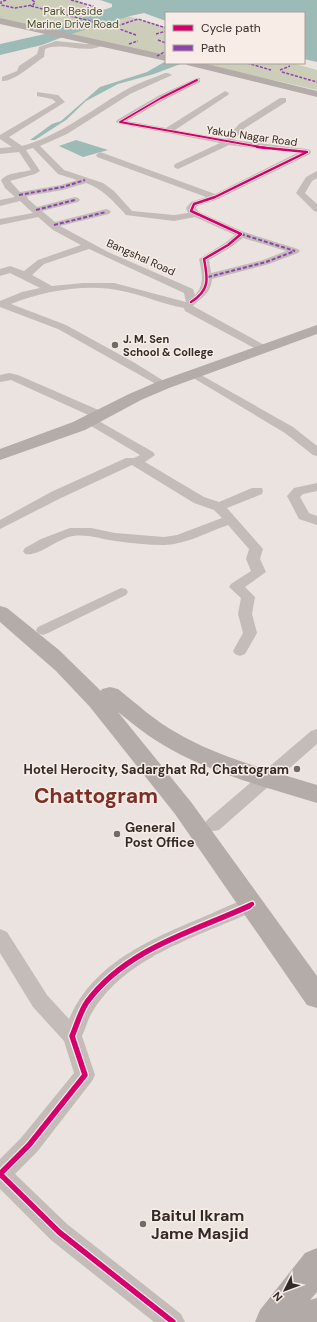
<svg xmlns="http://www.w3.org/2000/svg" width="317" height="1322" font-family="'DM Sans',sans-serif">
<rect width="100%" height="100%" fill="#eae3df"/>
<g fill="#cdceba">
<path d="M 0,0 L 78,0 L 85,4 L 166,27 L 166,56 L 0,19 Z"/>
<path d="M 197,63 L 292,63 L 317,70 L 317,90 Z"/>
</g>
<g fill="#9dbbb6">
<path d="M 100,0 L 317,0 L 317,62 L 304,59 L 304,13 L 166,13 L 166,21 L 144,13 L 130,16 L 68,35 L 42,45 L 0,55 L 0,44 L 45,34 L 51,31 L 51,29 L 112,7 L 112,4 Z"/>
<path d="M 166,61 L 166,63 L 183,63 L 154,74 L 118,84 L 86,101 L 66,120 L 35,140 L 30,140 L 52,124 L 61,121 L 100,87 L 147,72 Z"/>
<path d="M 76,140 L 108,150 L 83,157 L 59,146 Z"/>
</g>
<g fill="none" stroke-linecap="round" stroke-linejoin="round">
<g fill="#c3bcb8" fill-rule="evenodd">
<path d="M 56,41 L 86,44 L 101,42 L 104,44 C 88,56 63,41 45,49 L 44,57 C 34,63 14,82 2,81 L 2,77 L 17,71 L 19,66 L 37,54 L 39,47 Z"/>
<path d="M 165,73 L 168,73 L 172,75 L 130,94 L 67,134 L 40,146 L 64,170 L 103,183 L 114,191 L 132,211 L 174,215 L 188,213 L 186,208 L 191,202 L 206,197 L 97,157 L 96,155 L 100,152 L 103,153 L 215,194 L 297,153 L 229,145 L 178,169 L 175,168 L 174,166 L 175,164 L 220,143 L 120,124 L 116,122 L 117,120 L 158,96 L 197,78 L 200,78 L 200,82 L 164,100 L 127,121 L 166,128 L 225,91 L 229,93 L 228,95 L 175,130 L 226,139 L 239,124 L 280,98 L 286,98 L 286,102 L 245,128 L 234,140 L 307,149 L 310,150 L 311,152 L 310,154 L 218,199 L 197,206 L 196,208 L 199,212 L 244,232 L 298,249 L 300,251 L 298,253 L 269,264 L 212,279 C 211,293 202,297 193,306 L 266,346 L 267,348 L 266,350 L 258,350 L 185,311 L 184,308 C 162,304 143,295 122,291 C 87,283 43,291 11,304 L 66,325 L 135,363 L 167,383 L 169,385 L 167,387 L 163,388 L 58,329 L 0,307 L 0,301 L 22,292 L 40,288 L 10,273 L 0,276 L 0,269 L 10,266 L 24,271 L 38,260 L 81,245 L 53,230 L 38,217 L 0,225 L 0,219 L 33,213 L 20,201 L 0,206 L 0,200 L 15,197 L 5,188 L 1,180 C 8,172 21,173 31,170 L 19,152 L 0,154 L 0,148 L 12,147 L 0,139 L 0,135 L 56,102 L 52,99 L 37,96 L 37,92 L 58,95 L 65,102 L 9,137 L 22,146 C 59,136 90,111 122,92 C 135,84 151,79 165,73 ZM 33,148 L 58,174 L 77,180 L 61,185 L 20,192 L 10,181 L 35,174 L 40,171 L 26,150 ZM 86,183 C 103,189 113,201 126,215 L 174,221 L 195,217 L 235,235 L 225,243 L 199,259 C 202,272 205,285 195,295 L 193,289 L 108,252 L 60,226 L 109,214 L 111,212 L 109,210 L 106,209 L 55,222 L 42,211 L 78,202 L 80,200 L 78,198 L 75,197 L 37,207 L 28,199 L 27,196 L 63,190 ZM 243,238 L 286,251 L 263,260 L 211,273 L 209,260 L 231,247 ZM 89,249 L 184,293 L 186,302 L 114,283 L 83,283 L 52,286 L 32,275 L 44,264 Z"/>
<path d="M 317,171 L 317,178 L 312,181 L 305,193 L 317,204 L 317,212 L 314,211 L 296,193 L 306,177 Z"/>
<path d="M 194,371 L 293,427 L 317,446 L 317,456 L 313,455 L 285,433 L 190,376 L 188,374 L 190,372 Z"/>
<path d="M 9,373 L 18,375 L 103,412 L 105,415 L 103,418 L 95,418 L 11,380 L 0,382 L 0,375 Z"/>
<path d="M 90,416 L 153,452 L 155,455 L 145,462 L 204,497 L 219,502 L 252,488 L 262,488 L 263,491 L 262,494 L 227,508 L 263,549 L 260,559 L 266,572 L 245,587 L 255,597 L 252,614 L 257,633 L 245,654 L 240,656 L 235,654 L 233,651 L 243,633 L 238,614 L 241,598 L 229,587 L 231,584 L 251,571 L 246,559 L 249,549 L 228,525 C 208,532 184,545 164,545 C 148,545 131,543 115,541 C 101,539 87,534 73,536 C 58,538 39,557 25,554 L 23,551 L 25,548 L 41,539 L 70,528 L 91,528 L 115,533 L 164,537 L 177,535 L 222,518 L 214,510 L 194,503 L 132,465 L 61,498 L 0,529 L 0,520 L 51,492 L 126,458 L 134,458 L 140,455 L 86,423 L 84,420 L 86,417 Z"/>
<path d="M 317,483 L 317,491 L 303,494 L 300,497 L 309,513 L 317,516 L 317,525 L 299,519 L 287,496 L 294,488 Z"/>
<path d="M 121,588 L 126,589 L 128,592 L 126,595 L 48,633 L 43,635 L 38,633 L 36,630 L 38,627 Z"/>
<path d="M 317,729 L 317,744 L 219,830 L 213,831 L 207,830 L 204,825 L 207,820 L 311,731 Z"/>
<path d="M 252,897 L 258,899 L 261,904 L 258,909 C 202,936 128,954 93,1011 C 88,1018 86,1028 82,1036 L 95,1075 L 92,1081 L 37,1152 L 15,1174 L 67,1224 L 181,1314 L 185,1322 L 154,1322 L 51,1240 L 0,1189 L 0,1159 L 21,1138 L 74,1073 L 64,1041 L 33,1007 L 0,953 L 0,929 L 7,932 L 47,995 L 69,1019 C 93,963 149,940 201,918 C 218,911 235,902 252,897 Z"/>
</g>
<g fill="#b4aca9" fill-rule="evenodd">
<path d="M 0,18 L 166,55 L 166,61 L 0,24 Z"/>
<path d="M 186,63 L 203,63 L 317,91 L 317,97 L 187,65 Z"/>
<path d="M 317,325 L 317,334 L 169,388 L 141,400 L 85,430 L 0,460 L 0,449 L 73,422 L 129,394 L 157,382 Z"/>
<path d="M 0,606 L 7,608 L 59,650 L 101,691 L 102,689 L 110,687 L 118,689 C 137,704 155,721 177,733 C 220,758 269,770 317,785 L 317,803 C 264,787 207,772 160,743 C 145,734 132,723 118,712 L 191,802 L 317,976 L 317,1008 L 307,1005 L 175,814 L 90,707 L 56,671 L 0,622 Z"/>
</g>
<path fill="#b2aaa7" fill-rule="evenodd" d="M 317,1248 L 317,1292 L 310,1300 L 317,1298 L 317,1322 L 255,1322 L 260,1310 L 305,1253 Z"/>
<g stroke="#8e44ad" stroke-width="1.5" stroke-dasharray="3 1.5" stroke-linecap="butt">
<path d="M 6,0 L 1,2 L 1,5 L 15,8 L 33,5 L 35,2 L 32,0"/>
<path d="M 71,0 L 96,7"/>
<path d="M 31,6 L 114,27"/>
<path d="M 156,34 L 166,31"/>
<path d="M 136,35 L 114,27 L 138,19 L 166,28"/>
<path d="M 158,40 L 166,43"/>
<path d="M 129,44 L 138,41"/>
<path d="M 157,56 L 166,51"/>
<path d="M 247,63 L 271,70"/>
<path d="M 280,70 L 290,66"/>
<path d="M 282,72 L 317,82"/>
</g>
<g stroke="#8e44ad" stroke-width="2" stroke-dasharray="4 2" stroke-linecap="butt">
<path d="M 19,195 L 63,187 L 85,180"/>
<path d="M 36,210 L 75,200"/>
<path d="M 54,225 L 106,212"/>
<path d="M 241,234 L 295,251"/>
<path d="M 208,277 L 266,262 L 295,251"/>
</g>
<g stroke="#f7ede6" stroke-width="3">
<path id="cycleway-far3" d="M 197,80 L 161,98 L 120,122 L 266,148"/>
</g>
<g stroke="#f7ede6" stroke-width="4">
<path id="cycleway-far2" d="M 191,302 C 210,290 208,279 204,259 L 228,245 L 241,234 L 191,211 L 194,204 L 215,197 L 307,152 L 257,147"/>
</g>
<g stroke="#f7ede6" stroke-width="7">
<path id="cycleway-far1" d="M 247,907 L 252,904"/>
</g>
<g stroke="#f7ede6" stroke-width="8">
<path id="cycleway" d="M 173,1322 L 59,1232 L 0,1174 L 29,1145 L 85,1075 L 72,1036 C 77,1025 80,1012 87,1002 C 126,949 192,932 249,906"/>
</g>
<use href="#cycleway-far3" stroke="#d6006c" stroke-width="2"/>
<use href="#cycleway-far2" stroke="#d6006c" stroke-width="2.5"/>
<use href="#cycleway-far1" stroke="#d6006c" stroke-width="4.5"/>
<use href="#cycleway" stroke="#d6006c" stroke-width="5.5"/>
</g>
<g fill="#736a67" stroke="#f7ede6" stroke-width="1.5">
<circle cx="115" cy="345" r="4"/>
<circle cx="297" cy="769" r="4"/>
<circle cx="117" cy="834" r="4"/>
<circle cx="143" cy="1224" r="4"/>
</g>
<g text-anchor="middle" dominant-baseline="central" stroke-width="3" stroke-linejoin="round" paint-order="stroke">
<g font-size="11" fill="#474f2d" stroke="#f7ede6">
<text x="73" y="11">Park Beside<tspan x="73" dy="13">Marine Drive Road</tspan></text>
</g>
<g font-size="11" fill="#332927" stroke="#f7ede6">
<text transform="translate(252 136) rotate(8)">Yakub Nagar Road</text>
<text transform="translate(141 257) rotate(24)">Bangshal Road</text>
</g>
<g font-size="11" font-weight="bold" fill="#332927" stroke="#f7ede6" text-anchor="start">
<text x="123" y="339">J. M. Sen<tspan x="123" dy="13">School &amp; College</tspan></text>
</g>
<g font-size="13" font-weight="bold" fill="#332927" stroke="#f7ede6" text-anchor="end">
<text x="289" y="769">Hotel Herocity, Sadarghat Rd, Chattogram</text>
<text x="125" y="827" text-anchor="start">General<tspan x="125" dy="15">Post Office</tspan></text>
</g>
<g font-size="16" font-weight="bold" fill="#332927" stroke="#f7ede6" text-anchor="start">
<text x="151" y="1215">Baitul Ikram<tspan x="151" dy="18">Jame Masjid</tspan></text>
</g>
<g font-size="21" font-weight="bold" fill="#7b2f27" stroke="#f7ede6">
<text x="96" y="796">Chattogram</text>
</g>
</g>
<rect x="165" y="12" width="140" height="52" fill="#f7ede6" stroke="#a99f9a"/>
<rect x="173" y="25" width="20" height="6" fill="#d6006c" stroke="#a99f9a"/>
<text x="201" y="32" font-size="12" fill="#332927">Cycle path</text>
<rect x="173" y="45" width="20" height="6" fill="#8e44ad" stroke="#a99f9a"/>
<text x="201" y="52" font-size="12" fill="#332927">Path</text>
<g transform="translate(285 1290) rotate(228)" stroke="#f7ede6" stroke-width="3" paint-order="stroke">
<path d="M0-3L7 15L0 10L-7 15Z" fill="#332927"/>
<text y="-6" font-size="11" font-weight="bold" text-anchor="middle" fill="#332927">N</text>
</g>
</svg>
